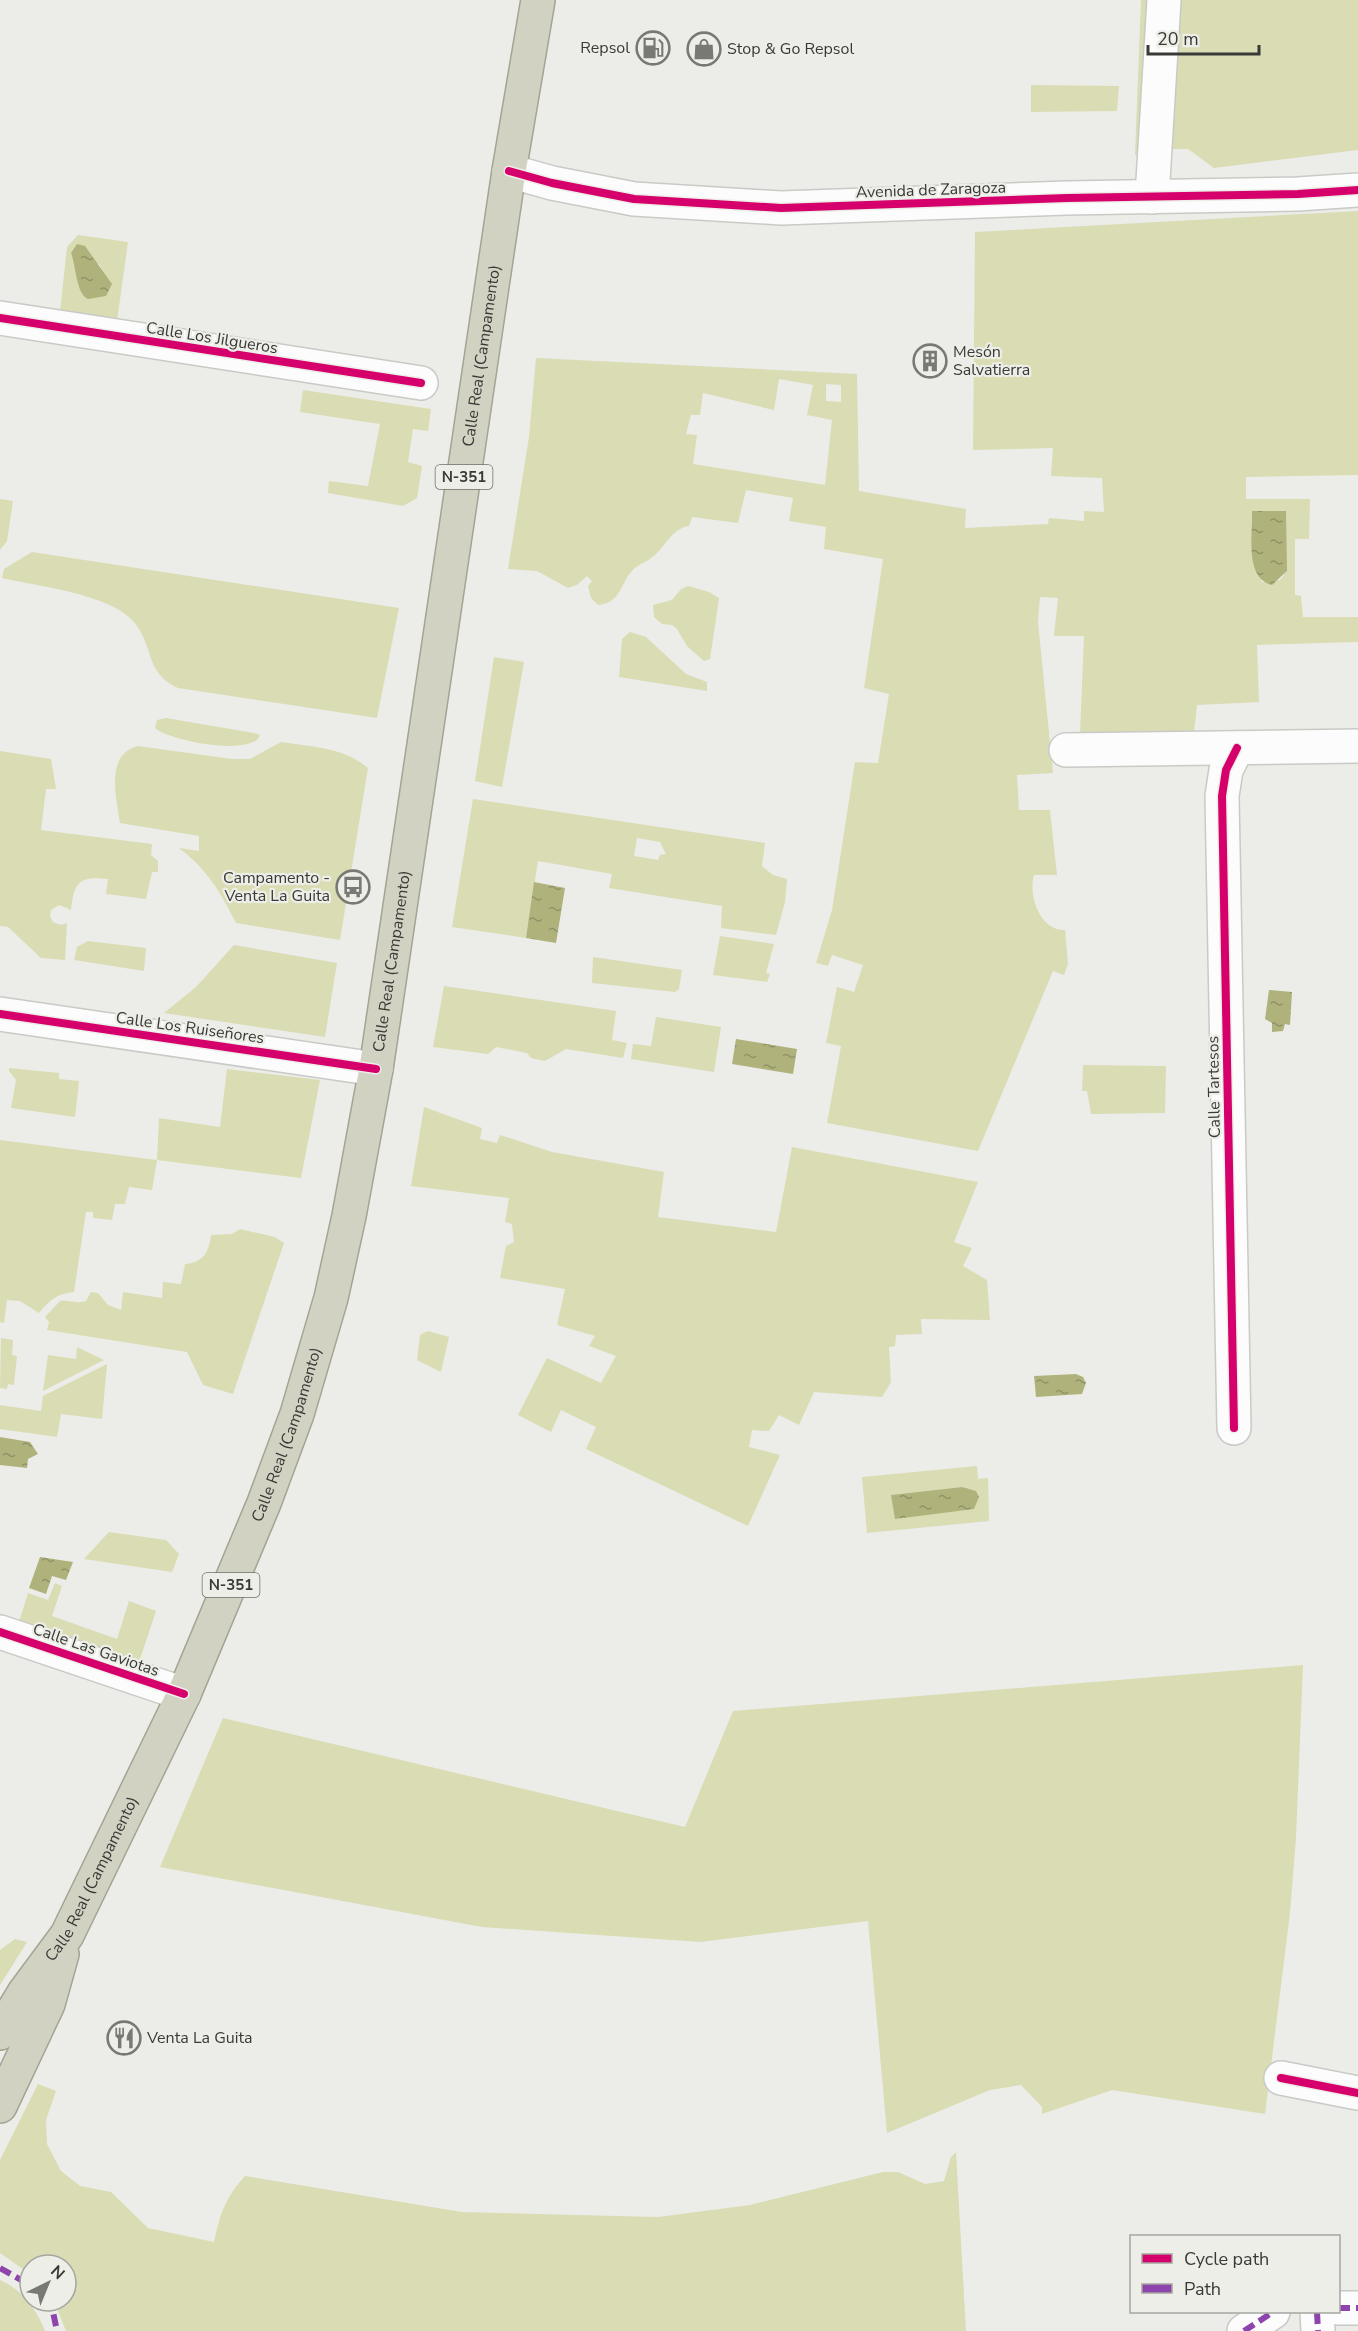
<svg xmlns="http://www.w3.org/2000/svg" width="1358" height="2331" font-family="'Nunito Sans',sans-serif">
<defs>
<pattern id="water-ripples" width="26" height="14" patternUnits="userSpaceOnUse" patternTransform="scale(1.5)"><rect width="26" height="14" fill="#b0b27c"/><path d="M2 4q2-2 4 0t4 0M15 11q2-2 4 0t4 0" fill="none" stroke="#909266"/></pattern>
</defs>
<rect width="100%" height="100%" fill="#ecede8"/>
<g fill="#dadcb4" fill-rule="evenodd">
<path d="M 1141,0 L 1358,0 L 1358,150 L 1214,168 L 1188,149 L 1155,149 L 1135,155 Z"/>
<path d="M 1031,85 L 1119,86 L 1117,111 L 1031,112 Z"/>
<path d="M 1358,211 L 1358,475 L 1246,477 L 1246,499 L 1310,499 L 1309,539 L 1295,539 L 1295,595 L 1301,596 L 1303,617 L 1358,617 L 1358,642 L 1257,645 L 1259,702 L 1197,705 L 1194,732 L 1080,735 L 1084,636 L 1054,636 L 1058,598 L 1040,597 L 1038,622 L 1053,773 L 1017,775 L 1019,810 L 1050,810 L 1057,875 L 1034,875 C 1028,895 1040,931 1065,930 L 1068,964 L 1064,975 L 1053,971 L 978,1151 L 827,1123 L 841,1046 L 826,1043 L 837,987 L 854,992 L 863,965 L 832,955 L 828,966 L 816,963 L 832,910 L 855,762 L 878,763 L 889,694 L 864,688 L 883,559 L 824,549 L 826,527 L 789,521 L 793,498 L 746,490 L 738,523 L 692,517 L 689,526 C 670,529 666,548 651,558 C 645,563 638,564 632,571 C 620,584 621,603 598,605 L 591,598 L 588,586 L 592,581 L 587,576 L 577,585 L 568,588 L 537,571 L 508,569 L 529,437 L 536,358 L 857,374 L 859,491 L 966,509 L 965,528 L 1048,524 L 1049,518 L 1084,521 L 1084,511 L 1104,512 L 1102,478 L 1051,476 L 1053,448 L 973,450 L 975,232 ZM 779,379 L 813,385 L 807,415 L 832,420 L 825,485 L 693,464 L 697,435 L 686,434 L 691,415 L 700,415 L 703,393 L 774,410 ZM 826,384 L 841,385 L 841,402 L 826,401 ZM 1287,571 L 1280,580 L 1262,582 L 1260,576 Z"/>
<path d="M 78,235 L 128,242 L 117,321 L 60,312 L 67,247 ZM 99,264 L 104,273 L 77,276 L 77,266 Z"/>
<path d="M 303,390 L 431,409 L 428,431 L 413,429 L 408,462 L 422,466 L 417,498 L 403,506 L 328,493 L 329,481 L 368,486 L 380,424 L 300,412 Z"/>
<path d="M 0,499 L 13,501 L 7,541 L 0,550 Z"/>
<path d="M 32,552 L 399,608 L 377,718 L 178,688 C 144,672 155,648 134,622 C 111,594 36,586 2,578 L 4,569 Z"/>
<path d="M 688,586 L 709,592 L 719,598 L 710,659 L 704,661 L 687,646 L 677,629 L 672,625 L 662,624 L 654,617 L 653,605 L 672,600 L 681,589 Z"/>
<path d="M 630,632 L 646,637 L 686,674 L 707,682 L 707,691 L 619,677 L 622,639 Z"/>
<path d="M 494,657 L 524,662 L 502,787 L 475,781 Z"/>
<path d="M 166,718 L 254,733 L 260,735 C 253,757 169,741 155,728 L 157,720 Z"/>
<path d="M 281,742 C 312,747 343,747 368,768 L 340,940 L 236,923 C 221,893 207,869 179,848 L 199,851 L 199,836 L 120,823 C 116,797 105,754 138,746 L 232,759 L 250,759 Z"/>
<path d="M 0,751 L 51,759 L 56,789 L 46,789 L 41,830 L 152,844 L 151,855 L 158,861 L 158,872 L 152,872 L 146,899 L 106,894 L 108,879 C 79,876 74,882 71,910 L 59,905 L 51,910 L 50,916 L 53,922 L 61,925 L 67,923 L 65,960 L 41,958 L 8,927 L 0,926 Z"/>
<path d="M 473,799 L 765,843 L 762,866 L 773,875 L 787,879 L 785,902 L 776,935 L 721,928 L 722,906 L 609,888 L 612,874 L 538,861 L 526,938 L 452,927 ZM 637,838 L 660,842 L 666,854 L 660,855 L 658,860 L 634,856 Z"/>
<path d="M 720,936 L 774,944 L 766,973 L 770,974 L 767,982 L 713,975 Z"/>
<path d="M 88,941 L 146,948 L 144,971 L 74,960 L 77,947 Z"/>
<path d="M 234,945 L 337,963 L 325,1037 L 164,1013 L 196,987 Z"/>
<path d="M 593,957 L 682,970 L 679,989 L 675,992 L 592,983 Z"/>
<path d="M 444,986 L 616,1011 L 612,1040 L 627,1043 L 623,1058 L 566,1049 L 545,1061 L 531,1058 L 527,1053 L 496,1047 L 488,1054 L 433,1047 Z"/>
<path d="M 656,1017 L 721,1027 L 714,1072 L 631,1059 L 633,1044 L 651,1046 Z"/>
<path d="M 1083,1065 L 1166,1066 L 1165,1113 L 1091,1114 L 1087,1091 L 1082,1091 Z"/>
<path d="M 9,1068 L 59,1073 L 59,1079 L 79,1081 L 75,1117 L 11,1108 L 16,1080 L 9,1071 Z"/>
<path d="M 227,1069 L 320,1080 L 301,1178 L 157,1160 L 152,1190 L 129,1187 L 125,1204 L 115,1204 L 112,1220 L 93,1218 L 93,1212 L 86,1212 L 74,1292 C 58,1293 49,1300 39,1313 L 20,1301 L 7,1300 L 4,1323 L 0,1322 L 0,1140 L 157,1160 L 159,1118 L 220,1127 Z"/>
<path d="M 424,1107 L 482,1128 L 480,1139 L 497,1143 L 500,1135 L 552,1152 L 664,1172 L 658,1217 L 776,1232 L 792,1147 L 978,1182 L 954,1242 L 972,1248 L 963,1266 L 987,1280 L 990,1320 L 921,1319 L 922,1334 L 896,1335 L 895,1346 L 889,1347 L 891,1382 L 882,1397 L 814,1392 L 799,1425 L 779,1415 L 769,1431 L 752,1430 L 749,1447 L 780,1455 L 748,1526 L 586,1449 L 596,1427 L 561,1410 L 551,1432 L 518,1415 L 547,1358 L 601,1383 L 616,1356 L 589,1346 L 595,1336 L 557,1325 L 565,1289 L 500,1278 L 506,1246 L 514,1242 L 512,1224 L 505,1222 L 509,1198 L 411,1186 Z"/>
<path d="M 240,1229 L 275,1237 L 284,1243 L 233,1394 L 203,1385 L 187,1352 L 47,1330 L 49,1322 L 45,1317 L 60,1301 C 70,1300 76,1304 86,1301 L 91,1292 L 98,1293 L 108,1305 L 121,1310 L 123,1292 L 162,1298 L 163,1282 L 181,1284 L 185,1264 C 204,1263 209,1251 211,1235 L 232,1234 Z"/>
<path d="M 428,1331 L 449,1337 L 441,1372 L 417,1360 L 420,1335 Z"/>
<path d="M 1,1338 L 13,1340 L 12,1355 L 17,1356 L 14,1385 L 8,1384 L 7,1389 L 0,1388 Z"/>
<path d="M 77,1347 L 104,1360 L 43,1391 L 48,1355 L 76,1359 Z"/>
<path d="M 107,1364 L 102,1419 L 61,1414 L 57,1437 L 0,1429 L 0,1405 L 41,1411 L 43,1396 Z"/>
<path d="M 977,1466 L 978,1479 L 988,1478 L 989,1521 L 867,1533 L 862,1477 ZM 962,1487 L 976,1491 L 974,1509 L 892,1495 Z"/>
<path d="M 109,1532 L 166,1540 L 179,1554 L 172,1572 L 84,1559 Z"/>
<path d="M 55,1583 L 62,1586 L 52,1616 L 117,1639 L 129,1601 L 156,1611 L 139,1662 L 19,1622 L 28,1593 L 48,1600 Z"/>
<path d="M 1303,1665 L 1296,1838 L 1290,1913 L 1265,2114 L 1112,2090 L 1042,2114 L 1042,2107 L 1021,2085 L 990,2090 L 887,2133 L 868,1921 L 700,1942 L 482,1927 L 160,1867 L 223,1718 L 685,1827 L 733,1711 Z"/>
<path d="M 15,1939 L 27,1942 L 0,1985 L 0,1950 Z"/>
<path d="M 38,2084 L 56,2091 L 46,2120 L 47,2144 L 61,2171 L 80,2186 L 111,2192 L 148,2228 L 214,2242 C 220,2214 225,2198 245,2176 L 462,2212 L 658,2217 L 750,2205 L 883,2172 L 898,2172 L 925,2184 L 944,2181 L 951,2157 L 956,2152 L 966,2331 L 66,2331 L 54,2301 L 66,2301 L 66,2265 L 30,2265 L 30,2274 L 0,2253 L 0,2160 Z"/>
<path d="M 0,2280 C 23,2290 36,2309 45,2331 L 0,2331 Z"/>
</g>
<g fill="url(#water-ripples)">
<path d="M 77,244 L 85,246 L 112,284 L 106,296 L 88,299 C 76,294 76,265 71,253 Z"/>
<path d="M 1252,511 L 1286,511 L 1287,571 L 1272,585 C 1244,578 1253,534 1252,511 Z"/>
<path d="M 534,882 L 565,888 L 556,943 L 526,938 Z"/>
<path d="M 1269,990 L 1292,992 L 1290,1025 L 1285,1024 L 1283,1031 L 1272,1032 L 1272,1023 L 1265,1019 Z"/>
<path d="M 736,1039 L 797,1049 L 793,1074 L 732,1064 Z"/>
<path d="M 1076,1374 L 1083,1377 L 1086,1383 L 1082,1394 L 1036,1397 L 1034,1376 Z"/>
<path d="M 0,1437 L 30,1442 L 38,1454 L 28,1459 L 27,1468 L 0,1465 Z"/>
<path d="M 962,1487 L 976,1491 L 979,1497 L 974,1509 L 895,1519 L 891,1495 Z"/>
<path d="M 40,1557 L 73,1562 L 66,1580 L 52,1576 L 46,1594 L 29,1588 Z"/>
</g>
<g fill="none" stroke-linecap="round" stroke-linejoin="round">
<g stroke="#c9cac6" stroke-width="36">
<g id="minor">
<path d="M 509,171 L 552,183 L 634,199 L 781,208 L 1067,198 L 1298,194 L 1358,190"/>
<path d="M 1152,197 L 1164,0"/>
<path d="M 0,318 L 421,383"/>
<path d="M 1066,750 L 1358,746"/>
<path d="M 0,1014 L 376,1069"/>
<path d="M 1234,1428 L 1222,796 L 1226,770 L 1237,748"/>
<path d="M 0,1632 L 184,1694"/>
<path d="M 1281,2078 L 1358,2093"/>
<path d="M 1338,2308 L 1358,2308"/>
<path d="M 1317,2312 L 1318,2331"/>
<path d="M 1244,2331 L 1273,2312"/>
</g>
</g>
<g stroke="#a3a493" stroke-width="36">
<g id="highway">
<path id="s1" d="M 0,2033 L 24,1993 L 67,1935 L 184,1694 L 264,1503 L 297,1414 L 331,1298 L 349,1216 L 376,1069 L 509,171 L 538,0"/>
<path d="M 0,2106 L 48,2004 L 62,1954"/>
</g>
</g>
<use href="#minor" stroke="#fcfcfc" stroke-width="33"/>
<use href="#highway" stroke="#d2d2c3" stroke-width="33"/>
<g stroke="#8e44ad" stroke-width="6" stroke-dasharray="12 6" stroke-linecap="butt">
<path d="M 0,2268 L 21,2280 L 30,2289"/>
<path d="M 42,2301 L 53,2312 L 57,2331"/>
<path d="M 1338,2308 L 1358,2308"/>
<path d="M 1317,2312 L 1318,2331"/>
<path d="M 1244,2331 L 1273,2312"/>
</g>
<g stroke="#edeee7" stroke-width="11">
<g id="cycleway">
<path d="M 509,171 L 552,183 L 634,199 L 781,208 L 1067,198 L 1298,194 L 1358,190"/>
<path d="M 0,318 L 421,383"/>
<path d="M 0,1014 L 376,1069"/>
<path d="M 1234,1428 L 1222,796 L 1226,770 L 1237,748"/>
<path d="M 0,1632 L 184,1694"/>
<path d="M 1281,2078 L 1358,2093"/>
</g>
</g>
<use href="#cycleway" stroke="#d6006c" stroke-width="8"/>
</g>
<defs>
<g id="fuel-ring" transform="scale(1.725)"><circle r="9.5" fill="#edeee7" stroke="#787875" stroke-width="1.5"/><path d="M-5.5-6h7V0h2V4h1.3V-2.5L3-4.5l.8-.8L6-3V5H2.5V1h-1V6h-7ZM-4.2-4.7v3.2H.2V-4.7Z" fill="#787875"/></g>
<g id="shop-ring" transform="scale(1.725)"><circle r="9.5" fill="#edeee7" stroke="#787875" stroke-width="1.5"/><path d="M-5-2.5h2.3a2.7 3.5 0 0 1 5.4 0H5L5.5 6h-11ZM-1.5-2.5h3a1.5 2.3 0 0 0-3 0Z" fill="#787875"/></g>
<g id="building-ring" transform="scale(1.725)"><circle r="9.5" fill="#edeee7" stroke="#787875" stroke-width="1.5"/><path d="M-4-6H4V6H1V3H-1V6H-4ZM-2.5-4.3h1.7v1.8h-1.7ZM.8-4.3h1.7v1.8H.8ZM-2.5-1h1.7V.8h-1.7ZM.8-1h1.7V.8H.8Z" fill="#787875"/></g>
<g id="bus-ring" transform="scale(1.725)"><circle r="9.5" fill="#edeee7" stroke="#787875" stroke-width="1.5"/><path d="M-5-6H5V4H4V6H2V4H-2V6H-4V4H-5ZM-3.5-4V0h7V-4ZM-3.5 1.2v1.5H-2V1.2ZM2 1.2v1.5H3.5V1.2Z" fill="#787875"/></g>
<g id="restaurant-ring" transform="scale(1.725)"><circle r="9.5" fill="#edeee7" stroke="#787875" stroke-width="1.5"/><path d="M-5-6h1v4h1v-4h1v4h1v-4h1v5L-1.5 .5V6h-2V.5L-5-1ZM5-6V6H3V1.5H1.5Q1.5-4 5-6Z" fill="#787875"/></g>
</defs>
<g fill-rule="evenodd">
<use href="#fuel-ring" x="653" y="48"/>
<use href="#shop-ring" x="704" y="49"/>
<use href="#building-ring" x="930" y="361"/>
<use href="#bus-ring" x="353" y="887"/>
<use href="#restaurant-ring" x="124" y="2038"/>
</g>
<g text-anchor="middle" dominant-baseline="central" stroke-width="4.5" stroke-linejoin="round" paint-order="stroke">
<g fill="#edeee7" stroke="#6f6f6c" stroke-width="1.5">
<rect x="435.5" y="465" width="57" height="24" rx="4.5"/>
<rect x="202.5" y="1573" width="57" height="24" rx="4.5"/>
</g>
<g font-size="15" font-weight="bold" fill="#393937">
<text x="464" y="477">N-351</text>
<text x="231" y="1585">N-351</text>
</g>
<g font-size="16" fill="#393937" stroke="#edeee7" text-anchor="start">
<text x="630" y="48" text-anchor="end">Repsol</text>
<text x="727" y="49">Stop &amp; Go Repsol</text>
<text x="953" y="352">Mesón<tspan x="953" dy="18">Salvatierra</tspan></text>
<text x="330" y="878" text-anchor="end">Campamento -<tspan x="330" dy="18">Venta La Guita</tspan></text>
<text x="147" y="2038">Venta La Guita</text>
</g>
<g font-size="16" fill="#393937" stroke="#edeee7">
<text transform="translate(931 190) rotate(-2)">Avenida de Zaragoza</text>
<text transform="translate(212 338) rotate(9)">Calle Los Jilgueros</text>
<text stroke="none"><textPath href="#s1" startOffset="1764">Calle Real (Campamento)</textPath></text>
<text stroke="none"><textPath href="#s1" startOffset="1152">Calle Real (Campamento)</textPath></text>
<text transform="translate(190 1028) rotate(8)">Calle Los Ruiseñores</text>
<text transform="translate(1214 1087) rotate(-91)">Calle Tartesos</text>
<text stroke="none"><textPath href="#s1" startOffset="666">Calle Real (Campamento)</textPath></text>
<text transform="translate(96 1650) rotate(19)">Calle Las Gaviotas</text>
<text stroke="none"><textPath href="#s1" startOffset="180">Calle Real (Campamento)</textPath></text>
</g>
</g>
<rect x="1130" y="2235" width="210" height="78" fill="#edeee7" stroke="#a5a6a1" stroke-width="1.5"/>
<rect x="1142" y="2254" width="30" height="9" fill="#d6006c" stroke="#a5a6a1" stroke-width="1.5"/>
<text x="1184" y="2265" font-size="18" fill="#393937">Cycle path</text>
<rect x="1142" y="2284" width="30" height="9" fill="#8e44ad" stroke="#a5a6a1" stroke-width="1.5"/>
<text x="1184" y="2295" font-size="18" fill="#393937">Path</text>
<g transform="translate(48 2283) rotate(43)"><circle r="28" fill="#edeee7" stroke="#a5a6a1" stroke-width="1.5"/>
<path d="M0-4.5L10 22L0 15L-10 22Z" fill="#787875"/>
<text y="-9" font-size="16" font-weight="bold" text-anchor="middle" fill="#393937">N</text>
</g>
<path d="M1148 45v9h111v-9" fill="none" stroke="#393937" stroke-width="3"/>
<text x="1157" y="45" font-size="18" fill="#393937" stroke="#edeee7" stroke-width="4.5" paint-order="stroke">20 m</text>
</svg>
